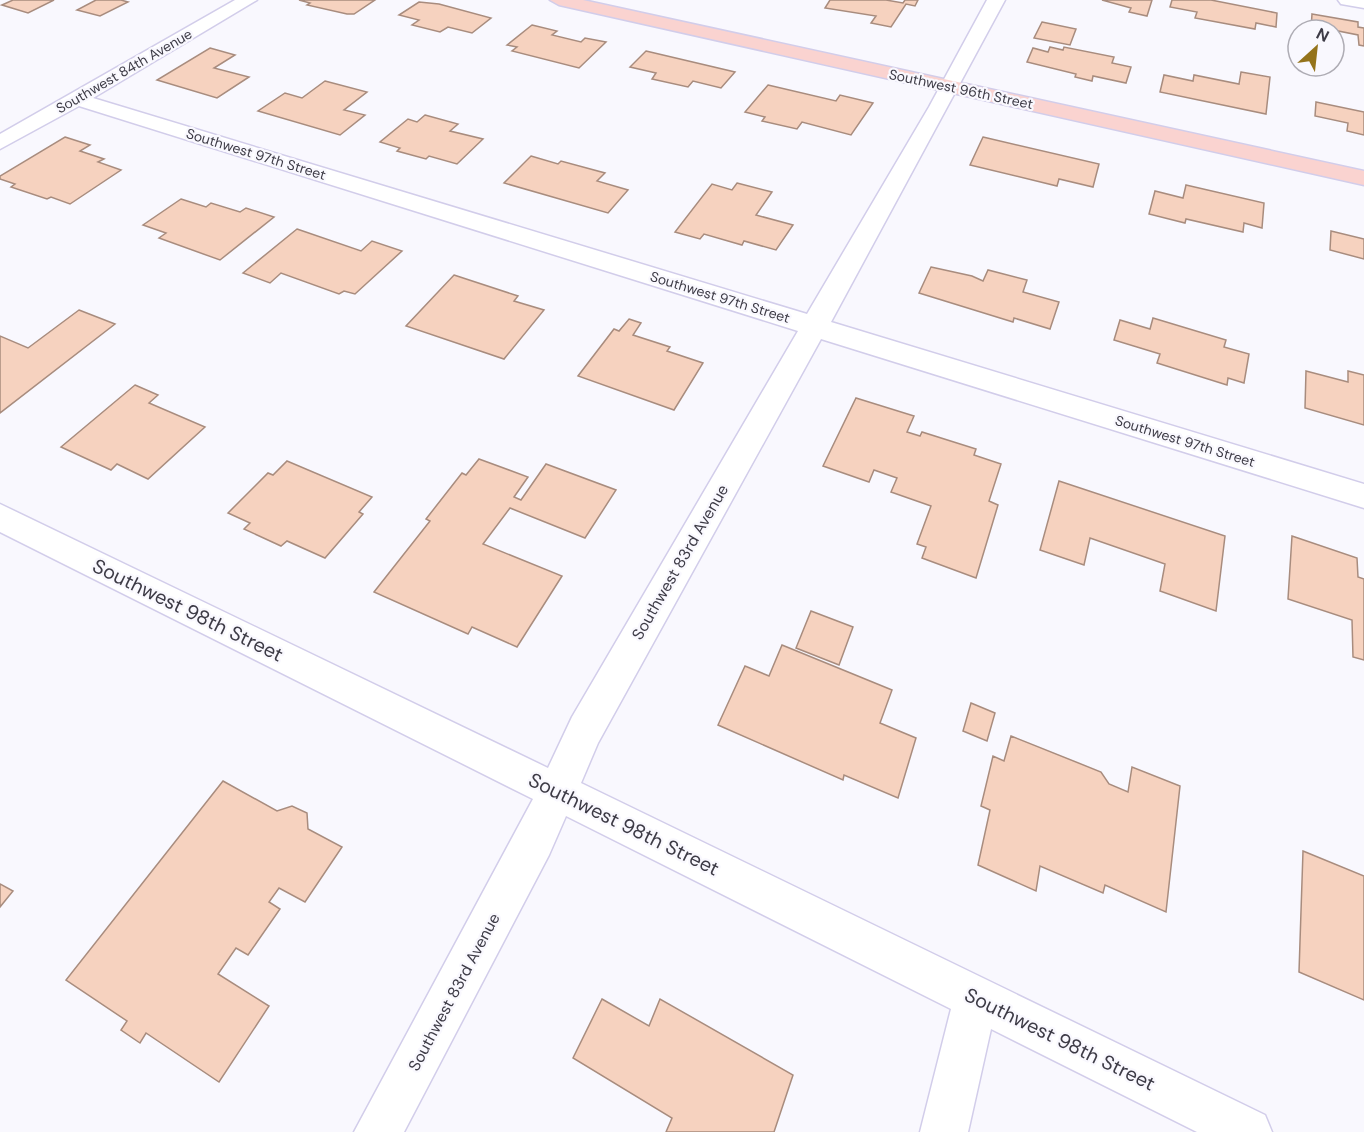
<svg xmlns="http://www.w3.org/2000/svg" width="1364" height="1132" font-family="'DM Sans',sans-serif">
<rect width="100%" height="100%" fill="#f9f8fe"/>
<g fill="#f6d2bf" stroke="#a88c7e" stroke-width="1.5">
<path d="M 13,0 L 54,0 L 28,13 L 2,5 Z"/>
<path d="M 96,0 L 121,0 L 128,2 L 100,16 L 77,10 Z"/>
<path d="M 299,0 L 375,0 L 354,14 L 347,14 L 307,5 L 310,3 Z"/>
<path d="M 830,0 L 886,0 L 903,3 L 905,0 L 918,0 L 915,6 L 906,4 L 891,27 L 871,23 L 876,16 L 825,8 Z"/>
<path d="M 1102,0 L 1152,0 L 1147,16 L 1129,12 L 1131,8 Z"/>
<path d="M 1172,0 L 1211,0 L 1277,13 L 1276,27 L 1256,23 L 1255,29 L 1195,18 L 1197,12 L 1170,7 Z"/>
<path d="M 419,2 L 439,4 L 491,18 L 472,33 L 448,27 L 440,32 L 412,25 L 419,20 L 399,15 Z"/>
<path d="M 1312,14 L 1358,22 L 1358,27 L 1364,28 L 1364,46 L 1359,45 L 1358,35 L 1338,31 L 1338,42 L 1334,41 L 1334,30 L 1311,30 Z"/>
<path d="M 1042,22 L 1076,29 L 1070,45 L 1034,38 Z"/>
<path d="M 532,25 L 557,31 L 552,35 L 581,42 L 585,38 L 606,42 L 579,68 L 512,51 L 517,47 L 507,45 Z"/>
<path d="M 1050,47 L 1063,50 L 1064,47 L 1114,57 L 1112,63 L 1131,67 L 1126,83 L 1093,76 L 1092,81 L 1075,77 L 1076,74 L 1027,62 L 1033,48 L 1048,52 Z"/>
<path d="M 210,48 L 235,55 L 214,68 L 249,77 L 217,98 L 157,80 Z"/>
<path d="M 646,51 L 735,72 L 721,88 L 693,81 L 688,87 L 652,79 L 656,73 L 630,67 Z"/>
<path d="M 1241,72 L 1270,77 L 1266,114 L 1160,92 L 1164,75 L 1193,81 L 1194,75 L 1239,84 Z"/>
<path d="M 325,81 L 367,92 L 344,110 L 365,115 L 340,135 L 258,111 L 285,93 L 302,98 Z"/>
<path d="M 768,85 L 836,101 L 840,95 L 873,103 L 851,135 L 802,122 L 797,129 L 762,121 L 765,117 L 745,112 Z"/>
<path d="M 1316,102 L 1364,112 L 1364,135 L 1347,131 L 1348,123 L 1315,116 Z"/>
<path d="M 425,115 L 458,124 L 450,131 L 483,139 L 457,164 L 429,156 L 426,159 L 397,151 L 400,148 L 380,142 L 408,119 L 417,122 Z"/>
<path d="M 65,137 L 90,145 L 80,151 L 104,159 L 98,162 L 121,170 L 70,204 L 51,197 L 47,199 L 11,187 L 15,184 L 0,179 L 0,176 Z"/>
<path d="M 983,137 L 1099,164 L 1093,187 L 1059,179 L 1057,186 L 970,165 Z"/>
<path d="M 531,156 L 558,164 L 561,161 L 605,173 L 597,181 L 628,190 L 608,213 L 504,183 Z"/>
<path d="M 737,183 L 772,192 L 756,215 L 793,225 L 776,250 L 744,241 L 742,245 L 704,234 L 700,239 L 675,232 L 712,184 L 732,190 Z"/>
<path d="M 1186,185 L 1264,203 L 1262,228 L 1244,223 L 1243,232 L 1186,219 L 1185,223 L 1149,214 L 1155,191 L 1183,198 Z"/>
<path d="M 181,199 L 206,207 L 211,203 L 240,212 L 246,208 L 274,217 L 220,260 L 159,238 L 166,233 L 143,225 Z"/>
<path d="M 297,229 L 361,251 L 372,241 L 402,251 L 355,294 L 344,291 L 339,294 L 281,273 L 270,283 L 243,273 Z"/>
<path d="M 1331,231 L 1364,239 L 1364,259 L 1330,250 Z"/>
<path d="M 931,267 L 972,276 L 983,281 L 988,270 L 1027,280 L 1023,292 L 1059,302 L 1050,329 L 1014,318 L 1013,322 L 919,293 Z"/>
<path d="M 454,275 L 518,296 L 514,301 L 544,310 L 504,359 L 406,326 Z"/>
<path d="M 79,310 L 115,324 L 0,413 L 0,336 L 28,348 Z"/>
<path d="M 1153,318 L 1226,340 L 1224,347 L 1249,354 L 1244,383 L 1228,378 L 1227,385 L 1157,363 L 1160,354 L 1114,340 L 1120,320 L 1150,329 Z"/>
<path d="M 629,319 L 641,323 L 633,335 L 670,347 L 667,351 L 703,363 L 674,410 L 578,376 L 614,329 L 619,331 Z"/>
<path d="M 1306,371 L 1348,382 L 1348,371 L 1364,375 L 1364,425 L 1305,408 Z"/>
<path d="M 135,385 L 158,395 L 149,403 L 205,427 L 148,479 L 117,464 L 111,470 L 61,447 Z"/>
<path d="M 856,398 L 914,416 L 907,432 L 920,436 L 922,432 L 976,449 L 974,455 L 1001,464 L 989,501 L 998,505 L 976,578 L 922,558 L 926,547 L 917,544 L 931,506 L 891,492 L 897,478 L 874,470 L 869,482 L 823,466 Z"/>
<path d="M 479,459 L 528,477 L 514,497 L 521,500 L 546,464 L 616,490 L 585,538 L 510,508 L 483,544 L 562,576 L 517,647 L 472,627 L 468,634 L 374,592 L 430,521 L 426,519 L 462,473 L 466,475 Z"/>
<path d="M 287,461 L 372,497 L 359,512 L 363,514 L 325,558 L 287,541 L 281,546 L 244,529 L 250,523 L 228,513 L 268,473 L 273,475 Z"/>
<path d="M 1059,481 L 1225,536 L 1216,611 L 1160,591 L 1165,564 L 1090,538 L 1084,565 L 1040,550 Z"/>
<path d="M 1292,536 L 1357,558 L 1358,577 L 1364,579 L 1364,660 L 1353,657 L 1352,620 L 1288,599 Z"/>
<path d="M 811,611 L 853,627 L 839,665 L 796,648 Z"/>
<path d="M 782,645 L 892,690 L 880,723 L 916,738 L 898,798 L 844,775 L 843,780 L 718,725 L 745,666 L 769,676 Z"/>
<path d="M 971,703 L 995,713 L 987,741 L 963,731 Z"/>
<path d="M 1011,736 L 1101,772 L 1109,784 L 1128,792 L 1132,767 L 1180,786 L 1166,912 L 1105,885 L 1103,893 L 1040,866 L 1036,891 L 978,865 L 990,810 L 981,806 L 993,756 L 1004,761 Z"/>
<path d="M 223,781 L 277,811 L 292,806 L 307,813 L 308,829 L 342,847 L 305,902 L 279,888 L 269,902 L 280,909 L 248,955 L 236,948 L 218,974 L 269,1006 L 219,1082 L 146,1033 L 140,1043 L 121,1030 L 127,1021 L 66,980 Z"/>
<path d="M 1303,851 L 1364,876 L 1364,1000 L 1299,972 Z"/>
<path d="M 0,884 L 13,891 L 0,907 Z"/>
<path d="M 602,999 L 649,1026 L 660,999 L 793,1075 L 774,1132 L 666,1132 L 672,1118 L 573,1058 Z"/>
</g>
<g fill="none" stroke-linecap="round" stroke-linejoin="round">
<g stroke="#d2cdea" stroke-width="3">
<g id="street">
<path d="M 235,0 L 257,0 L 93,98 L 807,314 L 929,107 L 987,0 L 1005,0 L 831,322 L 1364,484 L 1364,508 L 821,339 L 598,743 L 581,783 L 1265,1115 L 1272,1132 L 1197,1132 L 991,1029 L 968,1132 L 920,1132 L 951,1009 L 566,816 L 549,855 L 404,1132 L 354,1132 L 533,799 L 0,532 L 0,504 L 548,768 L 572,717 L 798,331 L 79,106 L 0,149 L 0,134 Z"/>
<path d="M 1338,0 L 1364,0 L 1364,8 L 1341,4 Z"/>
</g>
</g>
<g stroke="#d2cdea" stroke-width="3">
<path id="secondary" d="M 550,0 L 583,0 L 1364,171 L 1364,185 L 559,5 Z"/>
</g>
<use href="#street" fill="#fff" fill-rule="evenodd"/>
<use href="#secondary" fill="#fad3d0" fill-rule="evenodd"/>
</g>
<g text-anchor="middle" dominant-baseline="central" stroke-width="4.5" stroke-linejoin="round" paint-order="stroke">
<g font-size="14" fill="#3d3b46" stroke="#f9f8fe">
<text transform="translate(124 71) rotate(-30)">Southwest 84th Avenue</text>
<text transform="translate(961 89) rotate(12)">Southwest 96th Street</text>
<text transform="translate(256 154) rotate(17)">Southwest 97th Street</text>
<text transform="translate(720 297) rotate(17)">Southwest 97th Street</text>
<text transform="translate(1185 441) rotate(17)">Southwest 97th Street</text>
</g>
<g font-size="16" fill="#3d3b46" stroke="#f9f8fe">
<text transform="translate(680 562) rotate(-60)">Southwest 83rd Avenue</text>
<text transform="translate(454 992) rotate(-62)">Southwest 83rd Avenue</text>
</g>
<g font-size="20" fill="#3d3b46" stroke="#f9f8fe">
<text transform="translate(188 610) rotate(26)">Southwest 98th Street</text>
<text transform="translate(624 824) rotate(26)">Southwest 98th Street</text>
<text transform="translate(1060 1039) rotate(26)">Southwest 98th Street</text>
</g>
</g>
<g transform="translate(1316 48) rotate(27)"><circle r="28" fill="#f9f8fe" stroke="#aeacb4" stroke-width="1.5"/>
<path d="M0-4.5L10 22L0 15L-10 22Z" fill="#94731b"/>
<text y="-9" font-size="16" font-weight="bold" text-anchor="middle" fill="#3d3b46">N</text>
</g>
</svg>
